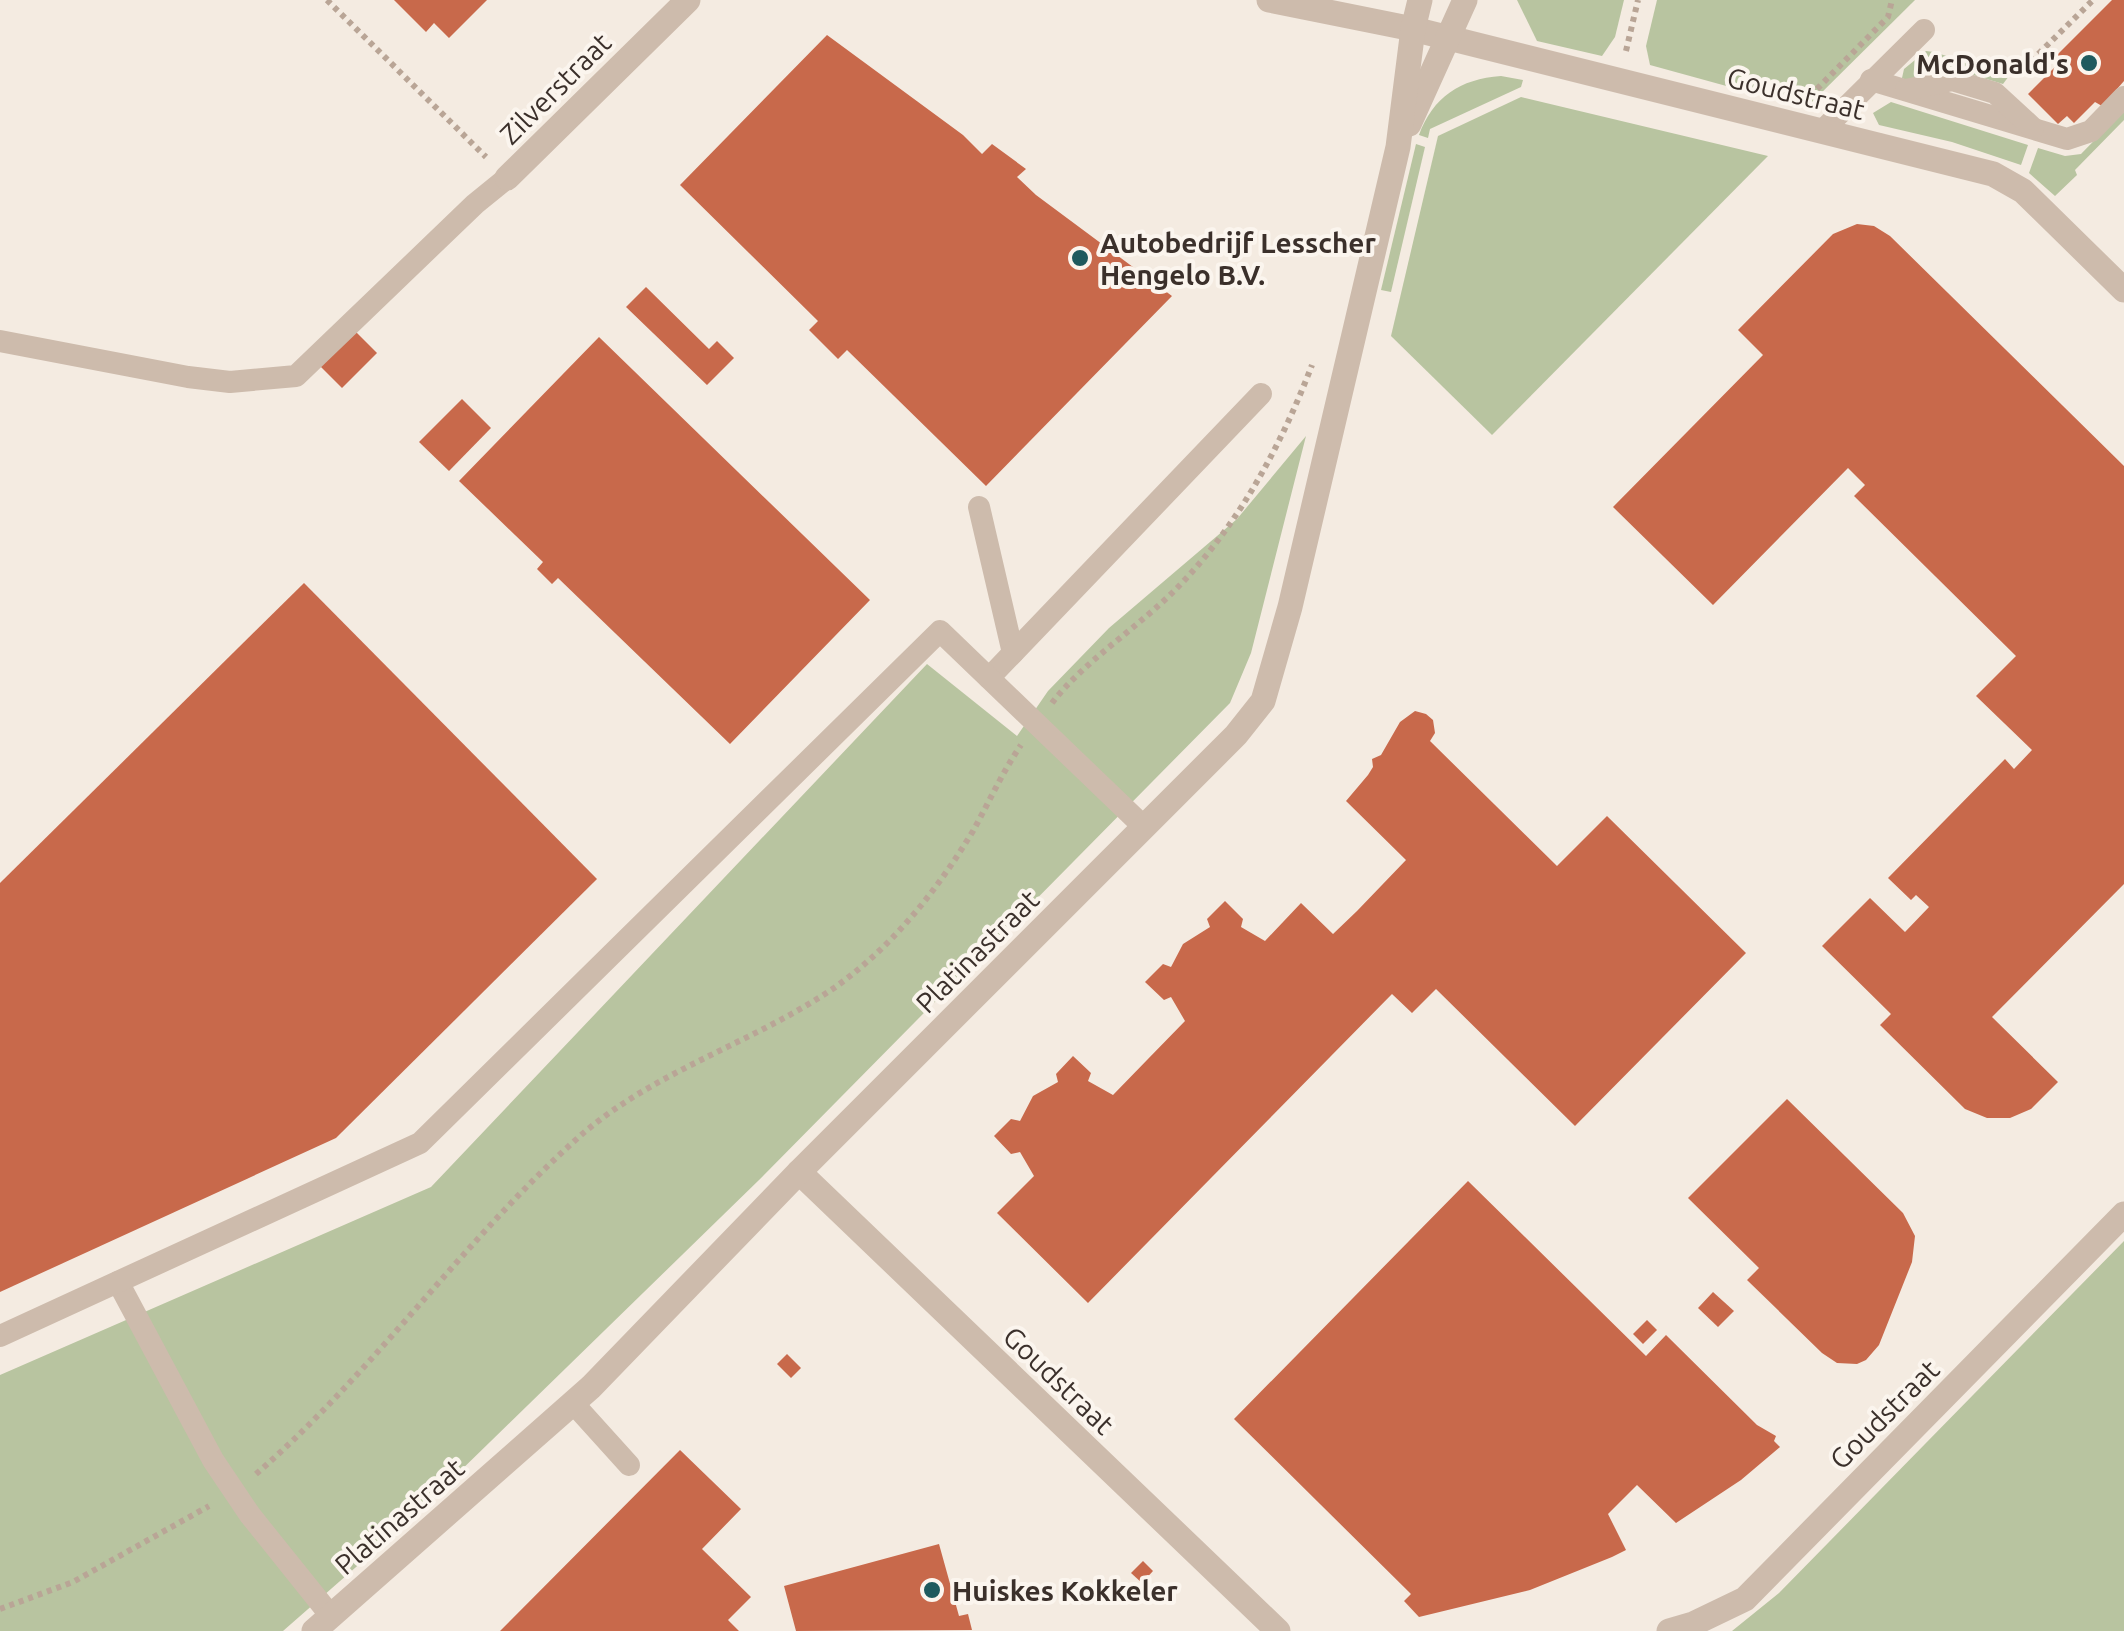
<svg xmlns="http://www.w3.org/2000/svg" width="2124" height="1631" font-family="Ubuntu,sans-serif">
<rect width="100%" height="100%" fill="#f4ebe1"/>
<g fill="#b8c4a0">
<path d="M 1517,0 L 1624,0 L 1615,37 L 1602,56 L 1537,41 Z"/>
<path d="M 1657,0 L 1915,0 L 1806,108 L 1650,65 L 1646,46 Z"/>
<path d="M 1926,51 L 1934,52 L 2009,76 L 2003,84 L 1960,71 L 1908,81 L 1902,78 L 1904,69 Z"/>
<path d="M 1501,76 L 1523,80 L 1521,87 L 1430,129 L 1428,138 L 1419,135 C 1433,97 1460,79 1501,76 Z"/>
<path d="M 1521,97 L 1768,156 L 1492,435 L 1391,336 L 1438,136 Z"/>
<path d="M 1891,102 L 2028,145 L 2021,165 L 1952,142 L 1879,125 L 1873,113 Z"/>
<path d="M 2124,110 L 2124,120 L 2075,170 L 2077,175 L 2055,196 L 2029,173 L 2038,148 L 2065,156 L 2081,154 Z"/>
<path d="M 1416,144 L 1425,147 L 1391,292 L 1381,290 Z"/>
<path d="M 1306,436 L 1251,653 L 1230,703 L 759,1180 L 412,1518 L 283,1631 L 0,1631 L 0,1375 L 431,1187 L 927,664 L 1017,736 L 1048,691 L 1109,628 L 1237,519 Z"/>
<path d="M 2124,1241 L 2124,1631 L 1732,1631 L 1779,1593 Z"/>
</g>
<g fill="#c8694b">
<path d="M 394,0 L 487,0 L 449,38 L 434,23 L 426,32 Z"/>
<path d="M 2112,0 L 2124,0 L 2124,81 L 2102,106 L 2095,102 L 2074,123 L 2067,116 L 2058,124 L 2028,94 L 2057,65 L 2052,60 Z"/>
<path d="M 827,35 L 963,135 L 982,154 L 992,144 L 1026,169 L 1017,177 L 1036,195 L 1172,296 L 986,486 L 847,350 L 838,359 L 809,330 L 818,321 L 680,185 Z"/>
<path d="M 1857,224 L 1874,226 L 1890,236 L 2124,466 L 2124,884 L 1992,1017 L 2058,1082 L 2031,1109 L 2010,1118 L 1987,1118 L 1965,1109 L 1880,1025 L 1891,1014 L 1822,946 L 1870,898 L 1905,932 L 1929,907 L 1916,895 L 1911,900 L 1888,878 L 2005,759 L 2014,769 L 2032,750 L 1976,696 L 2016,656 L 1854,496 L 1865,485 L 1848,468 L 1713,605 L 1613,507 L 1763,355 L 1738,330 L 1833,234 Z"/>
<path d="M 646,287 L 709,349 L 717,341 L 734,358 L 707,385 L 626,307 Z"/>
<path d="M 354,330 L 377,353 L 342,388 L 318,364 Z"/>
<path d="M 599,337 L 870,600 L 730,744 L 558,578 L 552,584 L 537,569 L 543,562 L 459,481 Z"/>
<path d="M 462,399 L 491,428 L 449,471 L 419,442 Z"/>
<path d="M 304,583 L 597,879 L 336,1138 L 0,1292 L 0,883 Z"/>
<path d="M 1415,711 L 1426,714 L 1433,720 L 1435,733 L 1430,741 L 1557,866 L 1607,816 L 1746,953 L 1575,1126 L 1436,989 L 1412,1013 L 1392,994 L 1088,1303 L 997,1213 L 1034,1176 L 1020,1152 L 1011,1154 L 994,1136 L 1011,1119 L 1020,1121 L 1033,1096 L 1058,1082 L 1056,1074 L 1073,1056 L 1091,1073 L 1088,1081 L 1113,1095 L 1147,1060 L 1185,1021 L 1171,997 L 1164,1000 L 1145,982 L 1163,964 L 1171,967 L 1183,944 L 1210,927 L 1207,919 L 1225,901 L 1243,919 L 1241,927 L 1265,941 L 1301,903 L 1333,934 L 1357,911 L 1406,860 L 1346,801 L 1368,775 L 1373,767 L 1372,759 L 1381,755 L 1400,722 Z"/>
<path d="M 1787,1099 L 1903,1213 L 1915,1236 L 1912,1262 L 1879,1345 L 1866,1360 L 1857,1364 L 1837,1363 L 1822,1353 L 1747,1280 L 1759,1268 L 1688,1198 Z"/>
<path d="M 1468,1181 L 1646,1356 L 1666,1335 L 1757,1425 L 1776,1436 L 1774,1441 L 1780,1447 L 1741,1480 L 1676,1523 L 1637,1485 L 1608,1514 L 1626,1550 L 1612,1557 L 1530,1590 L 1419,1617 L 1404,1601 L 1411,1594 L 1234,1419 Z"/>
<path d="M 1713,1292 L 1734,1311 L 1718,1327 L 1698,1308 Z"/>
<path d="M 1647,1320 L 1657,1330 L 1643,1344 L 1633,1334 Z"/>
<path d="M 787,1354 L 801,1368 L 791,1378 L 777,1364 Z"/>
<path d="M 680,1450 L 741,1509 L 702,1549 L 751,1597 L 728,1620 L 739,1631 L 500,1631 Z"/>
<path d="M 939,1544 L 959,1616 L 968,1614 L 972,1630 L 796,1631 L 784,1586 Z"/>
<path d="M 1143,1561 L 1153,1571 L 1142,1583 L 1131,1573 Z"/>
</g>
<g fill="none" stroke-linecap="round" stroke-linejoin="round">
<g stroke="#b9a596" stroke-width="6" stroke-dasharray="5 5" stroke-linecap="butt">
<path d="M 327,0 L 486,157"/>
<path d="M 1626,51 L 1638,0"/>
<path d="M 2017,75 L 2093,0"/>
<path d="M 1810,96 L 1888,17 L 1892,0"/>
<path d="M 1052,703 C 1082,663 1140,626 1177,588 C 1238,526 1281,446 1312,365"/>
<path d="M 256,1474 C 375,1371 463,1240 580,1136 C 654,1071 753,1043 834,988 C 892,947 936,892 973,831 C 989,802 1002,773 1021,745"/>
<path d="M 0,1609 L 73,1582 L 209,1506"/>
</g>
<g stroke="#cdbbac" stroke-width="22">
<path d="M 1871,80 L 2067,139 L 2091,131 L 2124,97"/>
<path d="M 1906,90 L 1952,80 L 1995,93 L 2033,128"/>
<path d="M 1822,131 L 1924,30"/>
<path d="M 0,341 L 188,377 L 230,382 L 296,376 L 475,204 L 507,178"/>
<path d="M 979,507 L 1013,653"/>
<path d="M 989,678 L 1261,394"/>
<path d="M 118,1282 L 213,1460 L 250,1515 L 331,1616"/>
<path d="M 0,1336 L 420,1143 L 940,631 L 1144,827"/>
<path d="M 573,1403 L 629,1465"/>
</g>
<g stroke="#cdbbac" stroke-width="25">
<path d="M 1269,0 L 1413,29 L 1993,174 L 2023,191 L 2124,290"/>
<path d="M 1409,124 L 1465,0"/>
<path d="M 507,178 L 688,0"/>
<path d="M 799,1172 L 1278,1631"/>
<path d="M 314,1631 L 591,1387 L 799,1172 L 1236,735 L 1263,701 L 1290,607 L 1398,147 L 1413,29 L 1420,0"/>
<path d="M 1669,1631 L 1693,1624 L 1745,1599 L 2124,1214"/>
</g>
</g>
<g fill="#1f5a5e" stroke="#fbf5ee" stroke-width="4">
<circle cx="2089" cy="63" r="10"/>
<circle cx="1080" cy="258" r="10"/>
<circle cx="932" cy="1590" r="10"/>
</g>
<g text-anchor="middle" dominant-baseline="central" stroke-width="8" stroke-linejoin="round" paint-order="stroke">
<g font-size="28" font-weight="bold" fill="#3b302b" stroke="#fbf5ee" text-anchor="start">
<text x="2069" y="63" text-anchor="end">McDonald's</text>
<text x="1100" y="242">Autobedrijf Lesscher<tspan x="1100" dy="32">Hengelo B.V.</tspan></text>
<text x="952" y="1590">Huiskes Kokkeler</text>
</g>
<g font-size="28" fill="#3b302b" stroke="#fbf5ee">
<text transform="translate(555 88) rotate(-45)">Zilverstraat</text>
<text transform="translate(1796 93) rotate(14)">Goudstraat</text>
<text transform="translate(977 951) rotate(-45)">Platinastraat</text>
<text transform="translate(1059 1380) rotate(44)">Goudstraat</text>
<text transform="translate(1884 1414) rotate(-45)">Goudstraat</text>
<text transform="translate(399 1516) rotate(-41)">Platinastraat</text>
</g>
</g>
</svg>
